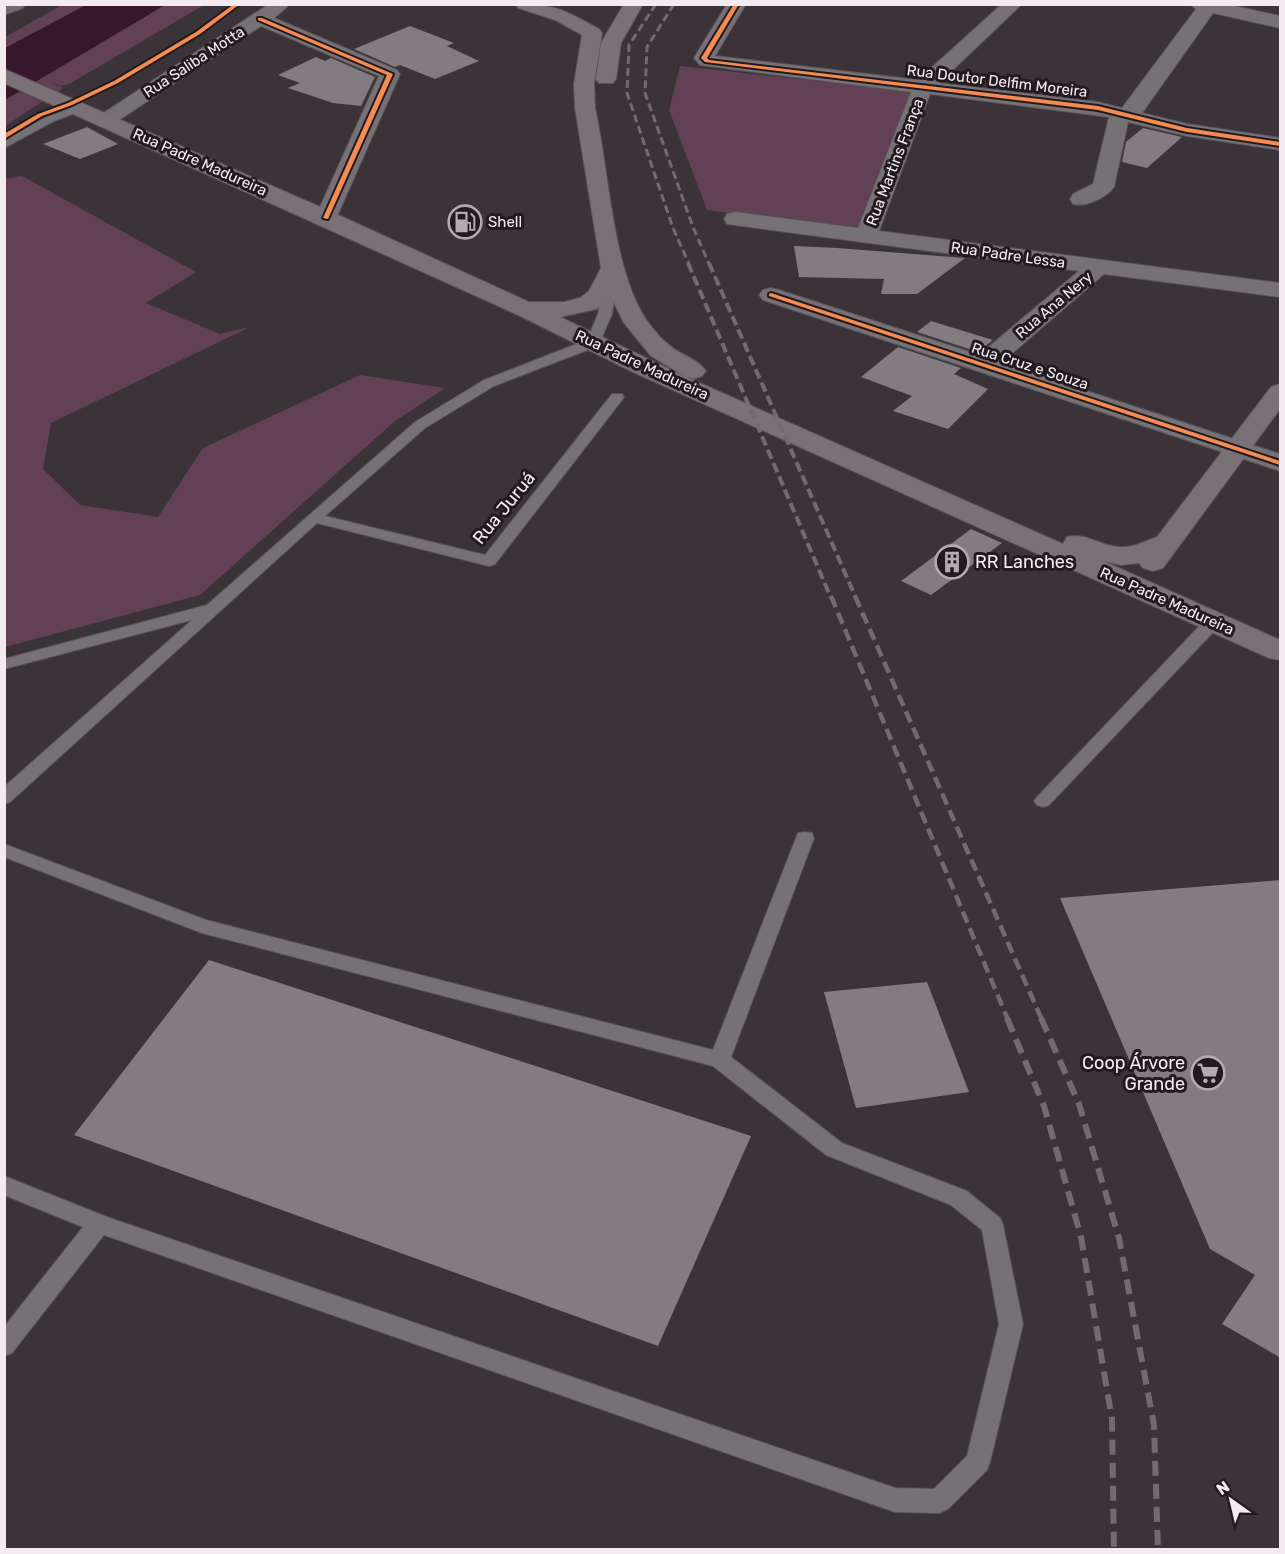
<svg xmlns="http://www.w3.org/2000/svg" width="1285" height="1554" font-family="Rubik,sans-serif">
<rect width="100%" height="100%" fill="#3a3438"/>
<g fill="#624056">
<path d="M 62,5 L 204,5 L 69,84 L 61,86 L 47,80 L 63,88 L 5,126 L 5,37 Z"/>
<path d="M 680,66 L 917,92 L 857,230 L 707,210 L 669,110 Z"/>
<path d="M 22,176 L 196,272 L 146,303 L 220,334 L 250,327 L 51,423 L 43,469 L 80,505 L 158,517 L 203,448 L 360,375 L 445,388 L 395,421 L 200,595 L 5,647 L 4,179 Z"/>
</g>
<path fill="#36172d" d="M 86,5 L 165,5 L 5,100 L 5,48 Z"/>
<g fill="#827c80">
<path d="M 410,26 L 454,43 L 447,46 L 479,61 L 435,79 L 400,65 L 395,67 L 354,49 Z"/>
<path d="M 316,57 L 325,61 L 331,58 L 375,77 L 361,106 L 333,103 L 288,88 L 300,83 L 278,75 Z"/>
<path d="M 87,127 L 118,144 L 80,159 L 43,144 Z"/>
<path d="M 1143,128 L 1182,137 L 1147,168 L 1122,162 L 1126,142 Z"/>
<path d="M 794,246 L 837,248 L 965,258 L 917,294 L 881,294 L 884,279 L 799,277 Z"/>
<path d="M 931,321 L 993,340 L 978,352 L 917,332 Z"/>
<path d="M 898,347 L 961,368 L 954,374 L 988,389 L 948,429 L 893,411 L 912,396 L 861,377 Z"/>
<path d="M 971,529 L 1002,543 L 931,595 L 901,581 Z"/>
<path d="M 1281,880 L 1281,1358 L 1222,1324 L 1255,1275 L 1210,1249 L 1060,898 Z"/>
<path d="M 209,960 L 751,1136 L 658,1346 L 74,1135 Z"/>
<path d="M 927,982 L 969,1092 L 856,1108 L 824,992 Z"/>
</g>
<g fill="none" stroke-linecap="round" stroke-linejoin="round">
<g stroke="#585256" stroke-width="2">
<g id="service">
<path d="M 80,105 L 86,108 L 84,110 L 54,121 L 4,148 L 4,140 L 46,117 Z"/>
<path d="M 611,271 L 617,275 L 612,314 L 598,346 L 494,386 L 425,428 L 325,516 L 485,555 L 612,394 L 622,394 L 624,397 L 622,400 L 495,564 L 489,566 L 317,523 L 10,802 L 4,804 L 4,787 L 192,620 L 4,669 L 4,659 L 207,605 L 415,422 L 484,380 L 587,340 L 598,314 L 605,275 Z"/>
<path d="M 1213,617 L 1221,622 L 1219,626 L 1049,805 L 1043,807 L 1037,805 L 1034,801 L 1037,797 L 1207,618 Z"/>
<path d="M 805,832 L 812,833 L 814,838 L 731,1057 L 842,1143 L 967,1191 L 1000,1218 L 1003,1225 L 1023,1324 L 990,1462 L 987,1470 L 948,1509 L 939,1513 L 895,1512 L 104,1235 L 12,1353 L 4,1356 L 4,1327 L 83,1227 L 4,1195 L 4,1176 L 107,1217 L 895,1488 L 934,1489 L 967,1456 L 999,1324 L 982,1230 L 951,1205 L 826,1155 L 713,1066 L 202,933 L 4,857 L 4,844 L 206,920 L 713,1050 L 796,838 L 798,833 Z"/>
</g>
</g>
<g stroke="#585256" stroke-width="2">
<g id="minor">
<path d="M 269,4 L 286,4 L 287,7 L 274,18 L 397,70 L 400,74 L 334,223 L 326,225 L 318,223 L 315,218 L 379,76 L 261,26 L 113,124 L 106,126 L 99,124 L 96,120 L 99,116 Z"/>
<path d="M 727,4 L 746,4 L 715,56 L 918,80 L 1002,4 L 1022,4 L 939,83 L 1098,102 L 1122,108 L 1196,9 L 1190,4 L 1226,4 L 1280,16 L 1280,28 L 1213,13 L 1142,113 L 1187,124 L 1280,138 L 1280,150 L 1187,136 L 1128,122 L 1114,187 C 1106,198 1086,207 1073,204 L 1070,199 L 1073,194 L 1093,184 L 1109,117 L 930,94 L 879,231 L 1280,283 L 1280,297 L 1104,274 L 1001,363 L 1280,454 L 1280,471 L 763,300 L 759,295 L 763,290 L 771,288 L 779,290 L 979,355 L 1079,271 L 727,224 L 724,219 L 727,214 L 735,212 L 858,228 L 911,92 L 700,65 L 694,58 Z"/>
</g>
</g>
<g stroke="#585256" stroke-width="2">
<g id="secondary">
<path d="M 516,4 C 555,4 565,10 599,29 L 602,33 L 594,84 L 595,108 C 609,169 612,270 647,321 C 653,329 661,339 669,345 C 680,355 697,358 706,371 L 702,376 L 693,379 L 684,376 L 1063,544 L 1067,537 C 1086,532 1100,546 1119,547 C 1133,548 1143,542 1157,537 L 1271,387 L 1280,384 L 1280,409 L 1163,568 L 1153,571 L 1143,568 L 1139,563 L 1121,565 L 1103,561 L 1280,640 L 1280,660 L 1269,658 L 635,373 L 516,314 L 4,83 L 4,69 L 334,213 L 529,302 L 564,302 L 580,298 L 589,291 L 601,268 L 575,108 L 574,84 L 582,35 L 555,20 L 518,8 ZM 610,295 L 624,323 L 651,356 L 684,376 L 560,317 L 597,309 Z"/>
<path d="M 624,4 L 643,4 L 621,43 L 616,79 L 613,83 L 599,83 L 596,79 L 601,43 Z"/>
</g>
</g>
<g stroke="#585256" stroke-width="2">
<path id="trunk" d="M 4,4 L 25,4 L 23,8 L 4,15 Z"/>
</g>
<use href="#service" fill="#767174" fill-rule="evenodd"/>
<use href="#minor" fill="#767174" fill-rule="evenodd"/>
<use href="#secondary" fill="#7a7177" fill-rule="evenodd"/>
<use href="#trunk" fill="#766a72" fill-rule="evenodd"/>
<g stroke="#716b6f" stroke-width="3" stroke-dasharray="8 4" stroke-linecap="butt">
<path d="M 656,4 L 629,45 L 627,93 L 673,228 L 689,264"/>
<path d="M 674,4 L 647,47 L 645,93 L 693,227 L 709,264"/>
</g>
<g stroke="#716b6f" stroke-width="4" stroke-dasharray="10 4.5" stroke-linecap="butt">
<path d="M 688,263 L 831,598"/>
<path d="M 709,263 L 856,598"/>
</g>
<g stroke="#716b6f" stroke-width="4.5" stroke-dasharray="12 6" stroke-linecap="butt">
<path d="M 831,596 L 1008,1020"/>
<path d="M 855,596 L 1042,1020"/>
</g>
<g stroke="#716b6f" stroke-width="6" stroke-dasharray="15 8" stroke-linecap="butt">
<path d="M 1007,1018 L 1044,1106 L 1081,1237 L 1112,1419 L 1114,1550"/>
<path d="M 1041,1018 L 1079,1104 L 1119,1238 L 1154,1425 L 1158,1550"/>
</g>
<g stroke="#211b1f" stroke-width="4">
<g id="cycleway">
<path d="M 234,4 L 240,4 L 200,34 L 118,83 L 72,105 L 42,116 L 4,139 L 4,134 L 38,114 L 68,103 L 114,81 L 196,32 Z"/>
<path d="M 734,4 L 739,4 L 707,58 L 709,60 L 1098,106 L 1187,128 L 1280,142 L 1280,146 L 1187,132 L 1098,110 L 705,62 L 701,58 Z"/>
<path d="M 258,18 L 262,18 L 393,74 L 328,219 L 323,218 L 387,75 L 258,20 Z"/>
<path d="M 771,293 L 1280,461 L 1280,465 L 769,296 L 769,294 Z"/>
</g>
</g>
<use href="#cycleway" fill="#f68b52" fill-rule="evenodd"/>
</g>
<defs>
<g id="fuel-ring" transform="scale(1.725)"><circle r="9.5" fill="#211b1f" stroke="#b2abb0" stroke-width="1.5"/><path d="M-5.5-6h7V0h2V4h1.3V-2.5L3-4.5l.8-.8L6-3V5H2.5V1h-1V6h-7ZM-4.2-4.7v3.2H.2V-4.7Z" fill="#b2abb0"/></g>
<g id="building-ring" transform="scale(1.725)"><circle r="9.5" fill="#211b1f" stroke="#b2abb0" stroke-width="1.5"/><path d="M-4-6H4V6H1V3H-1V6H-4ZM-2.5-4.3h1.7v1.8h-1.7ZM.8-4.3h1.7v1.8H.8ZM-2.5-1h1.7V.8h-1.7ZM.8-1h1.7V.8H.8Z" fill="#b2abb0"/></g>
<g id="supermarket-ring" transform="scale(1.725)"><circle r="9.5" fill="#211b1f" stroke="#b2abb0" stroke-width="1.5"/><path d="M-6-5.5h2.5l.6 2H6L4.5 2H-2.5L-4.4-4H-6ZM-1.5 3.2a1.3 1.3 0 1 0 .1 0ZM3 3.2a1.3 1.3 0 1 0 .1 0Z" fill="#b2abb0"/></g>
</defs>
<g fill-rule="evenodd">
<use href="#fuel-ring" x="465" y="222"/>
<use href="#building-ring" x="952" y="562"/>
<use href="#supermarket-ring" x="1208" y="1073"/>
</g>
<g text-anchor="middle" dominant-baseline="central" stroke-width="6" stroke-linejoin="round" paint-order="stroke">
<g font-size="15" fill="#f3ebf0" stroke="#211b1f">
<text transform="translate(194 62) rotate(-33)">Rua Saliba Motta</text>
<text transform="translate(997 81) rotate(7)">Rua Doutor Delfim Moreira</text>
<text transform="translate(200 162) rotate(24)">Rua Padre Madureira</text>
<text transform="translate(895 162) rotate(-69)">Rua Martins França</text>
<text transform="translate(1008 255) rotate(8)">Rua Padre Lessa</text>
<text transform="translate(1054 305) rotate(-40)">Rua Ana Nery</text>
<text transform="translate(642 365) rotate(25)">Rua Padre Madureira</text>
<text transform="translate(1030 366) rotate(18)">Rua Cruz e Souza</text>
<text transform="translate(1167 601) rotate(24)">Rua Padre Madureira</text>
</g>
<g font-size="15" fill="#f3ebf0" stroke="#211b1f" text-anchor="start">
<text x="488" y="222">Shell</text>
</g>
<g font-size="18" fill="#f3ebf0" stroke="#211b1f">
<text transform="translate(504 508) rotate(-51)">Rua Juruá</text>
</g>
<g font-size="18" fill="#f3ebf0" stroke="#211b1f" text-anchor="start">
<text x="975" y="562">RR Lanches</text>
<text x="1185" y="1063" text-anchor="end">Coop Árvore<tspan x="1185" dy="21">Grande</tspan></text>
</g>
</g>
<rect width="1285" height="1554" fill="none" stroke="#f3ebf0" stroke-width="12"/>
<g transform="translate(1231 1500) rotate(326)" stroke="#211b1f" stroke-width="4.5" paint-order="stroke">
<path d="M0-4.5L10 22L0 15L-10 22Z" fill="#f3ebf0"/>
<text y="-9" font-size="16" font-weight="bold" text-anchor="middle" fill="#f3ebf0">N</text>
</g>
</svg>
